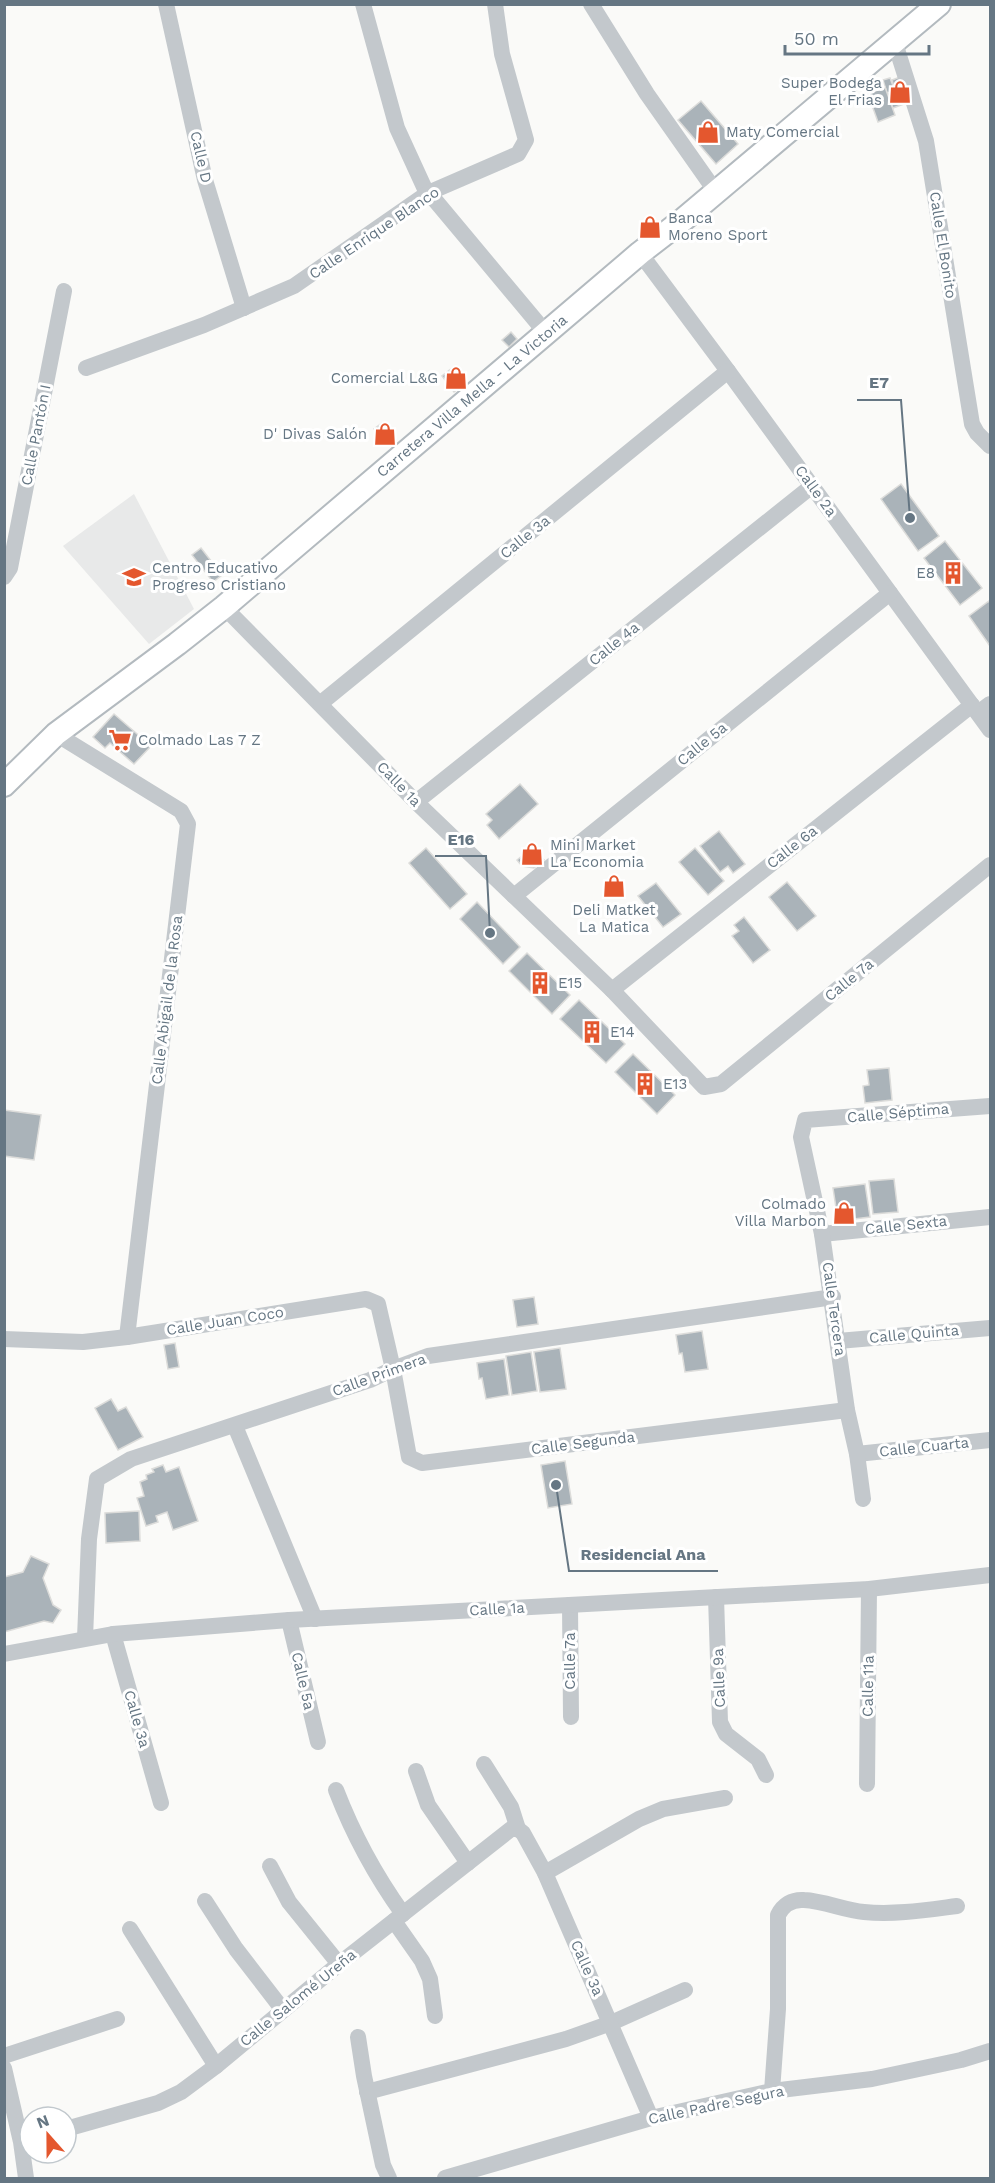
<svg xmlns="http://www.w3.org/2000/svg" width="995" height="2183" font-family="'Work Sans',sans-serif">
<rect width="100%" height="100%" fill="#fafaf8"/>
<path fill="#e8e9e9" d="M 134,494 L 194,609 L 149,644 L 63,546 Z"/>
<g fill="#aab3b9" stroke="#dcdcda" stroke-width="1.5">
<path d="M 903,76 L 912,101 L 893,108 L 887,93 L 895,91 L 892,80 Z"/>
<path d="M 890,78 L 895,91 L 887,93 L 883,80 Z"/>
<path d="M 885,87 L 895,115 L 878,122 L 868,94 Z"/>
<path d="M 701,101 L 738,144 L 716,164 L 678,120 Z"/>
<path d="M 511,332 L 517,339 L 509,347 L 502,340 Z"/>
<path d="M 453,367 L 466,383 L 459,388 L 447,372 Z"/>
<path d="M 447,372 L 459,388 L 454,392 L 442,376 Z"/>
<path d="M 382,423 L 396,440 L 388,446 L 374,429 Z"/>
<path d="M 901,484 L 939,536 L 918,551 L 881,499 Z"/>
<path d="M 945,541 L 982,588 L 960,605 L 924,558 Z"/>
<path d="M 201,548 L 222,575 L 213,582 L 192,555 Z"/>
<path d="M 989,601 L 990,604 L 990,646 L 969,616 Z"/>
<path d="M 114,714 L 151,746 L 134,764 L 110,743 L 105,748 L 93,737 Z"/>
<path d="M 520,784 L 538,804 L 499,839 L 487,825 L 492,820 L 486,814 Z"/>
<path d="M 719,831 L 745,864 L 733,873 L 728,866 L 720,872 L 700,846 Z"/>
<path d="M 533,847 L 544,860 L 534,868 L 522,866 L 517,860 Z"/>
<path d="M 426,848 L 467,894 L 450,909 L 409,863 Z"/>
<path d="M 695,848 L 724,881 L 708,895 L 679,862 Z"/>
<path d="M 787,882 L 816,916 L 797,931 L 769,897 Z"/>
<path d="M 656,883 L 681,914 L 663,927 L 638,896 Z"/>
<path d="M 477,902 L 520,947 L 503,964 L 460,919 Z"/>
<path d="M 744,917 L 770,950 L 753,963 L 732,936 L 739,931 L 734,925 Z"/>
<path d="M 527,953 L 570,995 L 552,1014 L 509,971 Z"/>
<path d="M 579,1000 L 625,1044 L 606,1063 L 560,1019 Z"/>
<path d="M 633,1054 L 675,1095 L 657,1114 L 615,1072 Z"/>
<path d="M 889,1068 L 892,1100 L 865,1103 L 863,1086 L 869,1085 L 867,1070 Z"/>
<path d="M 4,1110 L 41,1115 L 34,1160 L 4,1156 Z"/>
<path d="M 894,1179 L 898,1212 L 873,1214 L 869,1181 Z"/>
<path d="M 865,1184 L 870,1217 L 838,1221 L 833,1188 Z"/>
<path d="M 534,1297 L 538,1324 L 517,1327 L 513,1300 Z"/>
<path d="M 702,1331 L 708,1369 L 685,1372 L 682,1353 L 679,1354 L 676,1335 Z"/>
<path d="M 175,1343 L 179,1367 L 168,1369 L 164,1345 Z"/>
<path d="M 560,1348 L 566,1389 L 540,1392 L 534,1352 Z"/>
<path d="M 531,1352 L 537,1391 L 512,1395 L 506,1356 Z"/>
<path d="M 504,1359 L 509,1395 L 486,1399 L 482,1378 L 479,1379 L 477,1363 Z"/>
<path d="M 111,1399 L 118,1411 L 126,1407 L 143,1437 L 118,1450 L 95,1408 Z"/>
<path d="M 565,1461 L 572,1504 L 548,1508 L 541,1465 Z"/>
<path d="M 163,1465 L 166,1472 L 179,1467 L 198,1521 L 173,1530 L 167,1512 L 156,1516 L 158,1522 L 146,1526 L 137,1498 L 144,1496 L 140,1482 L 147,1479 L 146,1475 L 154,1472 L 152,1469 Z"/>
<path d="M 139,1511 L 140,1541 L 106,1543 L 105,1513 Z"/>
<path d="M 31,1556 L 49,1564 L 43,1578 L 53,1605 L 61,1610 L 53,1623 L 44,1621 L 4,1632 L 4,1577 L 23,1572 Z"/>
</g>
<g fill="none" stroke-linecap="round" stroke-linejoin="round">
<g stroke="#b3babf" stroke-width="26">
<path id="secondary" d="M 4,785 L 56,734 L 177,644 L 224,607 L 640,253 L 684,219 L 939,4"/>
</g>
<g stroke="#c3c8cc" stroke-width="16">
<path d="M 166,4 L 205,180 L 244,308"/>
<path d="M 363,4 L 397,128 L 424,187 L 546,333"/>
<path d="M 591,4 L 647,94 L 716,192"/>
<path d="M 894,40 L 926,141 L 972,424 L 977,433 L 990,446"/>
<path d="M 640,253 L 728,371 L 990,730"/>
<path d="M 86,368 L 204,325 L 294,286 L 428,193 L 518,154 L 526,140 L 502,54 L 495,4"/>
<path d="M 4,577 L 10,568 L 64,291"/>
<path d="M 224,607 L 416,802 L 612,990 L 704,1087 L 721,1084 L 990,865"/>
<path d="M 321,703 L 728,371"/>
<path d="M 978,713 L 990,704"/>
<path d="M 56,734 L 181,811 L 188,824 L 127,1337"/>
<path d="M 416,802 L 812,486"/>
<path d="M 514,896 L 890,593"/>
<path d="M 612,990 L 972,705"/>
<path d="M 822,1234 L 990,1217"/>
<path d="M 4,1339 L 83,1342 L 127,1337 L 366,1299 L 378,1304 L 393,1369 L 409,1457 L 422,1463 L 847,1410"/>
<path d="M 838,1341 L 990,1328"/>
<path d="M 235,1426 L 315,1619"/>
<path d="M 857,1454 L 990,1440"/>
<path d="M 863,1499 L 857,1454 L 847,1410 L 822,1234 L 801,1137 L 805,1120 L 990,1106"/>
<path d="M 716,1597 L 720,1722 L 726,1734 L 758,1759 L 766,1775"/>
<path d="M 570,1605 L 571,1717"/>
<path d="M 289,1620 L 318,1742"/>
<path d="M 113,1634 L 161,1803"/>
<path d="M 85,1638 L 89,1539 L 97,1479 L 131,1459 L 370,1380 L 393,1369 L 428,1356 L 833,1297"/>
<path d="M 4,1654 L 113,1634 L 289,1620 L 869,1589 L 990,1575"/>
<path d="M 484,1764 L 511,1807 L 518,1829"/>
<path d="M 416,1771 L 428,1805 L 468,1863"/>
<path d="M 867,1784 L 869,1589"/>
<path d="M 336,1790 C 353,1834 375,1875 403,1914"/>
<path d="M 270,1866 L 289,1902 L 339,1964"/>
<path d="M 545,1873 L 639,1819 L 663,1809 L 725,1798"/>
<path d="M 205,1901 L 236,1949 L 283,2010"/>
<path d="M 394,1921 L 422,1961 L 430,1979 L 435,2016"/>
<path d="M 130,1929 L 216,2066"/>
<path d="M 358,2037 L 364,2076 L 383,2165 L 389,2178"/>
<path d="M 4,2056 L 117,2019"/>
<path d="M 4,2068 L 21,2142 L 26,2178"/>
<path d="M 772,2091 L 778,2009 L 778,1915 C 783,1905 792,1899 804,1900 C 824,1901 844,1910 864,1912 C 895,1915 926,1910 957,1906"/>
<path d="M 367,2092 L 566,2039 L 611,2023 L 685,1990"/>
<path d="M 66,2129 L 158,2103 L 181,2092 L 216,2066 L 339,1964 L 511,1829 L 518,1829 L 523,1833 L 545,1873 L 651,2118"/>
<path d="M 445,2178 L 651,2118 L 772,2091 L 872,2079 L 961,2060 L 990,2051"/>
</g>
<use href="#secondary" stroke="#fff" stroke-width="22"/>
</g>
<defs>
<g id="shop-bare" transform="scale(1.8)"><path d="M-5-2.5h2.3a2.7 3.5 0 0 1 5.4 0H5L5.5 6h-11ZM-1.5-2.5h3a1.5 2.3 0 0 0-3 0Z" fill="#e4572e" stroke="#fff" stroke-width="2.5" paint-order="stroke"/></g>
<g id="building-bare" transform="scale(1.8)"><path d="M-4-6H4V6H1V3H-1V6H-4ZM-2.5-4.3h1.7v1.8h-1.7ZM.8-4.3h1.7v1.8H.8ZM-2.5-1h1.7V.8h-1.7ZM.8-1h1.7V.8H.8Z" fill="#e4572e" stroke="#fff" stroke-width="2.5" paint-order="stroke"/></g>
<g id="school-bare" transform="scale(1.8)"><path d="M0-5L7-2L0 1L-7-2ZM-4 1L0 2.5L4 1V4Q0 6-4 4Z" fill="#e4572e" stroke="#fff" stroke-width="2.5" paint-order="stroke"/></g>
<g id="supermarket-bare" transform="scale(1.8)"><path d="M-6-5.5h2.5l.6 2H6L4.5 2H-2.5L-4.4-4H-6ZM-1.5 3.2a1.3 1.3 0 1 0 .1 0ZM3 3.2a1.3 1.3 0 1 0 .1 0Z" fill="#e4572e" stroke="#fff" stroke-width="2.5" paint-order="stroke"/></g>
</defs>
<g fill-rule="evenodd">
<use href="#shop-bare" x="900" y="92"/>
<use href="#shop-bare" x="708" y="132"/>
<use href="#shop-bare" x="650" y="227"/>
<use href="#shop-bare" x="456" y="378"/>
<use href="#shop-bare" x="385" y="434"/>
<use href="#building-bare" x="953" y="573"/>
<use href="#school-bare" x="134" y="577"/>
<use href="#supermarket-bare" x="120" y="740"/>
<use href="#shop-bare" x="532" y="854"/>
<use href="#shop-bare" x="614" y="886"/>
<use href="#building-bare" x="540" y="983"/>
<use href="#building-bare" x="592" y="1032"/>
<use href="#building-bare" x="645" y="1084"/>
<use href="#shop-bare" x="844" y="1213"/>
</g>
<g text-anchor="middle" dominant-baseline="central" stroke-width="6" stroke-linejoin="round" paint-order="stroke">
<g font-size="15" fill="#657683" stroke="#fff" text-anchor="start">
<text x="882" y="83" text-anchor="end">Super Bodega<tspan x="882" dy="17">El Frias</tspan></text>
<text x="726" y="132">Maty Comercial</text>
<text x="668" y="218">Banca<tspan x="668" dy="17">Moreno Sport</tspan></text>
<text x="438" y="378" text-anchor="end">Comercial L&amp;G</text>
<text x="367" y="434" text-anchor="end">D' Divas Salón</text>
<text x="152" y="568">Centro Educativo<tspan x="152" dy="17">Progreso Cristiano</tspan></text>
<text x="935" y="573" text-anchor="end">E8</text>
<text x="138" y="740">Colmado Las 7 Z</text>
<text x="550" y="845">Mini Market<tspan x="550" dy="17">La Economia</tspan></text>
<text x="614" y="910" text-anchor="middle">Deli Matket<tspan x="614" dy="17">La Matica</tspan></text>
<text x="558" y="983">E15</text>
<text x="610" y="1032">E14</text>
<text x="663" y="1084">E13</text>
<text x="826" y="1204" text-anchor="end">Colmado<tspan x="826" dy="17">Villa Marbon</tspan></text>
</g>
<g font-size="15" fill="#657683" stroke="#fff">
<text transform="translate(201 157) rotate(77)">Calle D</text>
<text transform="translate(374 233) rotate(-34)">Calle Enrique Blanco</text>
<text transform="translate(943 245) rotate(81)">Calle El Bonito</text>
<text transform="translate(472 396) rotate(-40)">Carretera Villa Mella - La Victoria</text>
<text transform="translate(36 435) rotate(-79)">Calle Pantón I</text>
<text transform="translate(816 491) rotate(54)">Calle 2a</text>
<text transform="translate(525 537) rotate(-39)">Calle 3a</text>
<text transform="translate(614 644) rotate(-39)">Calle 4a</text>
<text transform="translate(702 744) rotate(-39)">Calle 5a</text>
<text transform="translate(399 784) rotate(46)">Calle 1a</text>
<text transform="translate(792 847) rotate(-38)">Calle 6a</text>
<text transform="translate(849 980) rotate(-39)">Calle 7a</text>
<text transform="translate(167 1000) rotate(-83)">Calle Abigail de la Rosa</text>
<text transform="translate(898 1113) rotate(-5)">Calle Séptima</text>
<text transform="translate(906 1225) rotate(-6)">Calle Sexta</text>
<text transform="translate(834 1309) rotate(82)">Calle Tercera</text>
<text transform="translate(225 1321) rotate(-9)">Calle Juan Coco</text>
<text transform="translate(914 1334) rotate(-5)">Calle Quinta</text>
<text transform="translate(379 1375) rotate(-20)">Calle Primera</text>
<text transform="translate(583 1443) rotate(-7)">Calle Segunda</text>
<text transform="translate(924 1447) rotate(-6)">Calle Cuarta</text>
<text transform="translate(497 1609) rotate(-3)">Calle 1a</text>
<text transform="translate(570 1661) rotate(-90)">Calle 7a</text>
<text transform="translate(719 1678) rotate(-92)">Calle 9a</text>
<text transform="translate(303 1681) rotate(77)">Calle 5a</text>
<text transform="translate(868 1686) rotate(-89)">Calle 11a</text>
<text transform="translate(137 1719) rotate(74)">Calle 3a</text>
<text transform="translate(587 1968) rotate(66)">Calle 3a</text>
<text transform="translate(298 1998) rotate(-39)">Calle Salomé Ureña</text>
<text transform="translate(716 2105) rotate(-12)">Calle Padre Segura</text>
</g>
</g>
<path fill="none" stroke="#657683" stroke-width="2" d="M910 518L901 400H857M490 933L486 856H435M556 1485L569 1571H718"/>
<g fill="#657683" stroke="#fff" stroke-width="2">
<circle cx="910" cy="518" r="6"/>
<circle cx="490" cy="933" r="6"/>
<circle cx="556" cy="1485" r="6"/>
</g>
<g font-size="16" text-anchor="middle" font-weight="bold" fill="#657683" stroke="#fff" stroke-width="6" stroke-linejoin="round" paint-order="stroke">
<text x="879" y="388">E7</text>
<text x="461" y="845">E16</text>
<text x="643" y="1560">Residencial Ana</text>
</g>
<rect width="995" height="2183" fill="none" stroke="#657683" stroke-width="12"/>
<g transform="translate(48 2135) rotate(339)"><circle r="28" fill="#ffffff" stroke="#c1c8cd" stroke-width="1.5"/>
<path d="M0-4.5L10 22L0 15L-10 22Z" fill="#e4572e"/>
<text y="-9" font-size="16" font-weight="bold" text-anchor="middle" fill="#657683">N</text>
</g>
<path d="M785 45v9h144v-9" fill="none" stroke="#657683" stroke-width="3"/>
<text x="794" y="45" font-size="18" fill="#657683" stroke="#ffffff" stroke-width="4.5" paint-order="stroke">50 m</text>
</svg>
